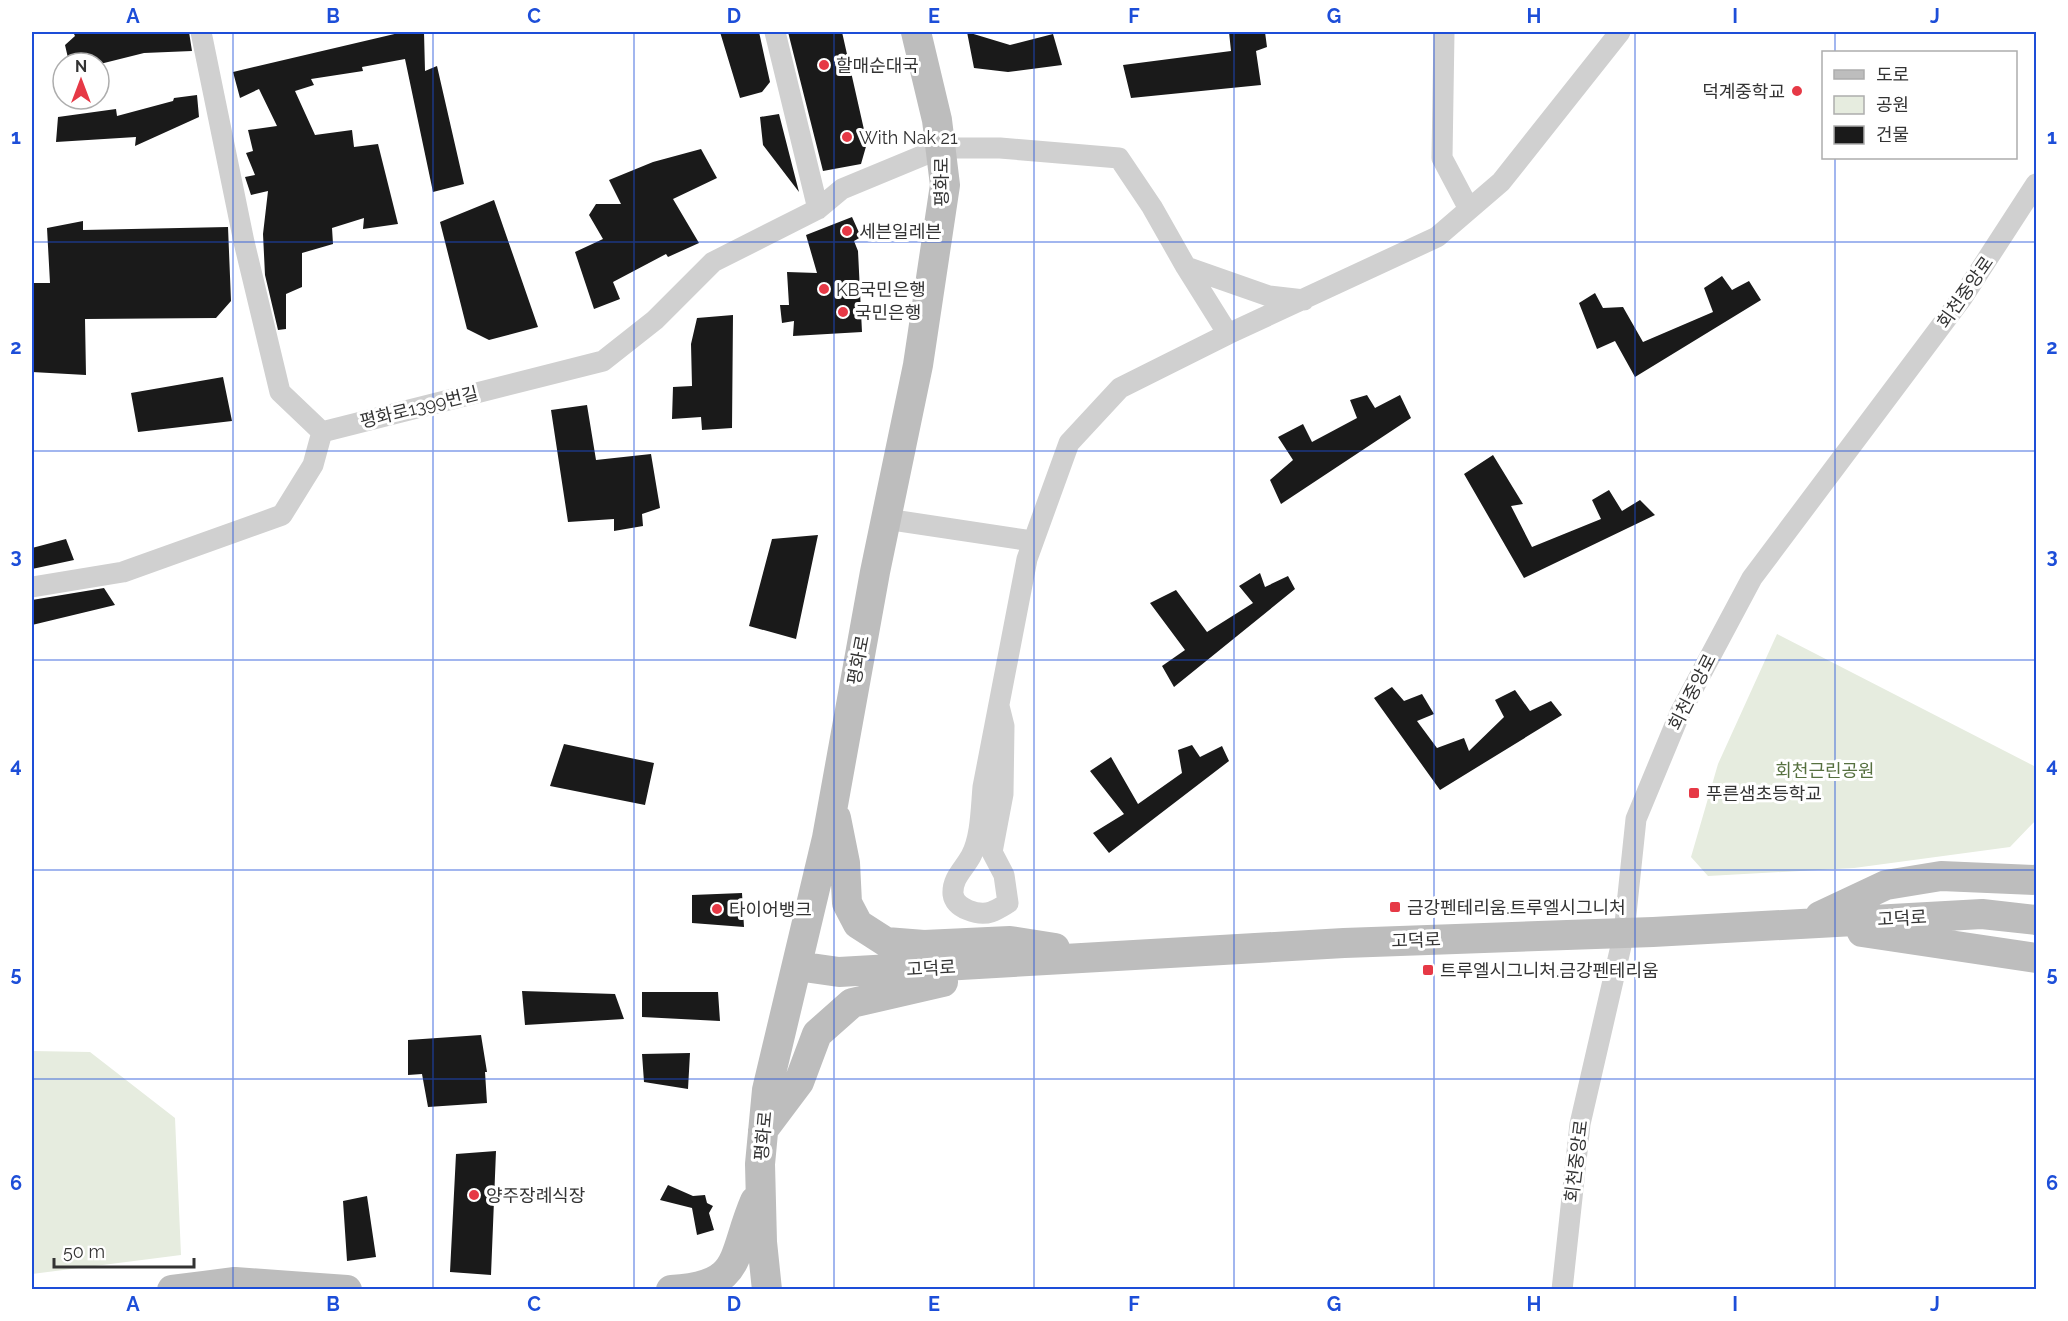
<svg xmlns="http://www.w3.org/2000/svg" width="2068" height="1321" viewBox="0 0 2068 1321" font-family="Raleway,'Noto Sans KR',sans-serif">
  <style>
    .green { fill: #e6ecdf }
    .building { fill: #1a1a1a }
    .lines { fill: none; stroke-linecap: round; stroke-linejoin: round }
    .street { stroke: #d0d0d0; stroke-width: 21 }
    .secondary { stroke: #bdbdbd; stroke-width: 30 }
    .grid { fill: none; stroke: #1d4ed8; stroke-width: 1.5; stroke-opacity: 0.55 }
    .poi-dot { fill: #e63946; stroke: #fff; stroke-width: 2 }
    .labels { text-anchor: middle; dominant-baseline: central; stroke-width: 6; stroke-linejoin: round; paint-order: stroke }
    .poi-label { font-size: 18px; fill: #333; stroke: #fff; text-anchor: start }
    .street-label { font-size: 18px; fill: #333; stroke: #fff }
    .park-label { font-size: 18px; fill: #56703f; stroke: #fff }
    .neatline { fill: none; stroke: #1d4ed8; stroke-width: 2 }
    .grid-label { font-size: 20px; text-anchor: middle; font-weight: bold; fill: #1d4ed8 }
  </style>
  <rect width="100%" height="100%" fill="#fff"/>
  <path class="green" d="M1777,634L2036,767V820L2010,847L1854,868L1708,876L1691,857L1718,764Z
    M32,1051L90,1052L175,1118L181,1255L32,1274Z"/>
  <path class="building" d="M73,32H189L192,51L144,53L104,63H79L78,57L68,58L65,45L75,36Z
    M403,32H424L425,71L437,66L464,184L433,192L405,59L362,67L363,71L311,79L314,85L295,91L315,135L352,130L354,147L378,144L398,224L363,229L364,218L332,228L333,244L302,253V287L286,294V329L278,330L265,275L263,234L268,191L251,195L245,177L255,175L246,153L253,151L248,130L277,126L259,89L240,98L233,72Z
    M720,32H759L770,82L762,92L740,98Z
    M788,32H842L867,143L861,164L823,171Z
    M967,32L1010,45L1053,34L1062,65L1008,72L974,68Z
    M1229,32H1265L1267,47L1256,51L1261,85L1131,98L1123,65L1231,51Z
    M197,95L199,117L135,146L136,137L56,142L58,117L116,109L117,116L173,101L174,98Z
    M779,114L799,192L763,145L760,117Z
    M701,149L717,178L673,199L699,243L668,257L666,254L613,282L620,299L594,309L575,252L603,239L589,215L596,204H621L609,180L653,162Z
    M494,200L538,327L489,340L467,329L440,222Z
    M852,217L861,237L854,241L858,251L862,332L793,336L794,321L782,323L780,305H789L787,272L817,273L806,235Z
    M83,221V230L228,227L231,301L216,318L85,319L86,375L32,372V283H50L47,228Z
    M1722,276L1732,290L1749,281L1761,300L1635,377L1615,341L1597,349L1579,303L1595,293L1603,308L1623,307L1643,342L1713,312L1704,288Z
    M733,315L732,428L702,430L701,417L672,419L673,387L692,386L691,344L697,318Z
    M223,377L232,421L138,432L131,393Z
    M1367,395L1375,408L1400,395L1411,418L1281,504L1270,480L1293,460L1278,437L1303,424L1312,442L1357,418L1350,400Z
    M587,405L596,460L651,454L660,508L642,514L643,526L614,531V519L568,522L551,410Z
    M1493,455L1523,504L1511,506L1532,547L1601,519L1592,500L1609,490L1622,511L1640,500L1655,515L1524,578L1464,474Z
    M818,535L796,639L749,626L772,539Z
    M66,539L74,560L32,569V548Z
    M1260,573L1265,587L1288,576L1295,589L1174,687L1162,666L1185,650L1150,603L1176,590L1207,632L1253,603L1239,586Z
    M104,588L115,605L32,625V600Z
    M1392,687L1404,701L1422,694L1434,714L1417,721L1437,748L1464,738L1469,751L1504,717L1495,700L1515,690L1530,711L1551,701L1562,715L1440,790L1374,698Z
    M564,744L654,763L645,805L550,786Z
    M1192,745L1200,757L1222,746L1229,761L1109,853L1093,833L1124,814L1090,771L1111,757L1138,804L1182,773L1178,750Z
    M742,893L744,927L692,923V895Z
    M522,991L615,994L624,1019L525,1025Z
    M642,992H718L720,1021L642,1017Z
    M481,1035L487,1072H485L487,1103L428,1107L422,1074L408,1075V1040Z
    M690,1053L688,1089L644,1082L642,1054Z
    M496,1151L491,1275L450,1272L456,1154Z
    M668,1185L693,1196L705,1195L707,1203L713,1206L709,1213L714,1230L697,1235L692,1208L660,1200Z
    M367,1196L376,1257L347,1261L343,1201Z"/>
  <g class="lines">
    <path class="street" d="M201,32L244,242L280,392L322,432
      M775,32L818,209
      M1444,32L1442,158L1469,209
      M1186,267L1228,334
      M886,519L1032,541
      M32,587L123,572L282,515L313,465L322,432L603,361L655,320L713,262L818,209L842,189L941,148H1000L1119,158L1152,207L1186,267L1269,296L1304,300
      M999,706L1004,726L1003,794L992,852L1004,875L1008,903C1003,906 997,910 991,912C979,916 955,909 953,894C952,878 964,869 971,856C981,837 981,809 983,787L1027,559L1069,443L1120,388L1228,334L1437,237L1501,182L1620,32
      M1562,1290L1580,1124L1624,933L1636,819L1680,713L1752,578L1962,298L2036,184"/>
    <path class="secondary" d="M836,818L845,863L847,903L858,924L886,942L924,945L1010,941L1055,948
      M1820,916L1886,885L1941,876L2036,880
      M1862,932L2036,958
      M797,966L839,972L1344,943L1653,932L1982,914L2036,920
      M763,1130L799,1082L817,1034L852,1003L943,982
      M172,1290L235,1282L347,1290
      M671,1290C744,1286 731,1257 755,1201
      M767,1290L762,1242L760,1164L767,1090L827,838L875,572L918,365L945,185L937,120L916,32"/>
  </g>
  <path class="grid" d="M233,32V1290M433,32V1290M634,32V1290M834,32V1290M1034,32V1290M1234,32V1290M1434,32V1290M1635,32V1290M1835,32V52M1835,158V1290M32,242H2036M32,451H2036M32,660H2036M32,870H2036M32,1079H2036"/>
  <g class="poi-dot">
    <circle cx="824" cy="65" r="6"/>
    <circle cx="1797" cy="91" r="6"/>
    <circle cx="847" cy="137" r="6"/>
    <circle cx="847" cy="231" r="6"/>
    <circle cx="824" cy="289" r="6"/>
    <circle cx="843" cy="312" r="6"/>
    <rect x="1688" y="787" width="12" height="12" rx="3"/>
    <rect x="1389" y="901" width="12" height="12" rx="3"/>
    <circle cx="717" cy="909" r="6"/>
    <rect x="1422" y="964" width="12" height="12" rx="3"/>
    <circle cx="474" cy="1195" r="6"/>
  </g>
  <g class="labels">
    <g class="poi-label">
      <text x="836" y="65">할매순대국</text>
      <text x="1785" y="91" text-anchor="end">덕계중학교</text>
      <text x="859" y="137">With Nak 21</text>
      <text x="859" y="231">세븐일레븐</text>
      <text x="836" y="289">KB국민은행</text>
      <text x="855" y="312">국민은행</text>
      <text x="1706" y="793">푸른샘초등학교</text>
      <text x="1407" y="907">금강펜테리움.트루엘시그니처</text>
      <text x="729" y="909">타이어뱅크</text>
      <text x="1440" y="970">트루엘시그니처.금강펜테리움</text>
      <text x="486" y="1195">양주장례식장</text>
    </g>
    <g class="street-label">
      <text transform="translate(941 182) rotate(-90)">평화로</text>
      <text transform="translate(1965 292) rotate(-55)">회천중앙로</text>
      <text transform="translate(419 407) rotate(-14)">평화로1399번길</text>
      <text transform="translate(858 660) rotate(-79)">평화로</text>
      <text transform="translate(1692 692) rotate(-63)">회천중앙로</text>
      <text transform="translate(1902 918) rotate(-3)">고덕로</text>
      <text transform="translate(1416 940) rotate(-2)">고덕로</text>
      <text transform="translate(931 968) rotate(-3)">고덕로</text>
      <text transform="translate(763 1136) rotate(-85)">평화로</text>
      <text transform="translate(1576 1161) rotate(-83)">회천중앙로</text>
    </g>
    <g class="park-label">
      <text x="1825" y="770">회천근린공원</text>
    </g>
  </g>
  <rect width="2068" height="1321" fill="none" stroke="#ffffff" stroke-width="66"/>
  <rect x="1822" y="51" width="195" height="108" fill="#ffffff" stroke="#adadad" stroke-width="1.5"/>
  <rect x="1834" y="70" width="30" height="9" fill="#bdbdbd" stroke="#adadad" stroke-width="1.5"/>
  <text x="1876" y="81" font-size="18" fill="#333333">도로</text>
  <rect x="1834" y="96" width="30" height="18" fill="#e6ecdf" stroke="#adadad" stroke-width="1.5"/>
  <text x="1876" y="111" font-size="18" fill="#333333">공원</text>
  <rect x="1834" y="126" width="30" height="18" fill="#1a1a1a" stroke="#adadad" stroke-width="1.5"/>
  <text x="1876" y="141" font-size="18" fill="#333333">건물</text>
  <g transform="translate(81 81)"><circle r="28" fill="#ffffff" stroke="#adadad" stroke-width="1.5"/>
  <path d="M0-4.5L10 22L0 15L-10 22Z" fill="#e63946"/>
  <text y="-9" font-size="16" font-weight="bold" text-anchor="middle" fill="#333333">N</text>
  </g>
  <path d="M54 1258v9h140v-9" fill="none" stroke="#333333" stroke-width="3"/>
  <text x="63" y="1258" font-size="18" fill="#333333" stroke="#ffffff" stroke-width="4.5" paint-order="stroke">50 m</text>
  <rect x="33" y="33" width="2002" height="1255" class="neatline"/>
  <g class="grid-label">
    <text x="133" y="23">A</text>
    <text x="333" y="23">B</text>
    <text x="534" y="23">C</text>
    <text x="734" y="23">D</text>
    <text x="934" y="23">E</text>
    <text x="1134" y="23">F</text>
    <text x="1334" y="23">G</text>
    <text x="1534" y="23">H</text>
    <text x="1735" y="23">I</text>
    <text x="1935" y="23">J</text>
    <text x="16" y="144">1</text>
    <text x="2052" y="144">1</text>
    <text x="16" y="354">2</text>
    <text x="2052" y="354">2</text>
    <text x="16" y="563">3</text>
    <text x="2052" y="563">3</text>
    <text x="16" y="772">4</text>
    <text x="2052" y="772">4</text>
    <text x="16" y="981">5</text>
    <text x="2052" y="981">5</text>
    <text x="16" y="1190">6</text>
    <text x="2052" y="1190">6</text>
    <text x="133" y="1311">A</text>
    <text x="333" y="1311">B</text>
    <text x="534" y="1311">C</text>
    <text x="734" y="1311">D</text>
    <text x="934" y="1311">E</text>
    <text x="1134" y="1311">F</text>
    <text x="1334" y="1311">G</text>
    <text x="1534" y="1311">H</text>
    <text x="1735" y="1311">I</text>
    <text x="1935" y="1311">J</text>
  </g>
</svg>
